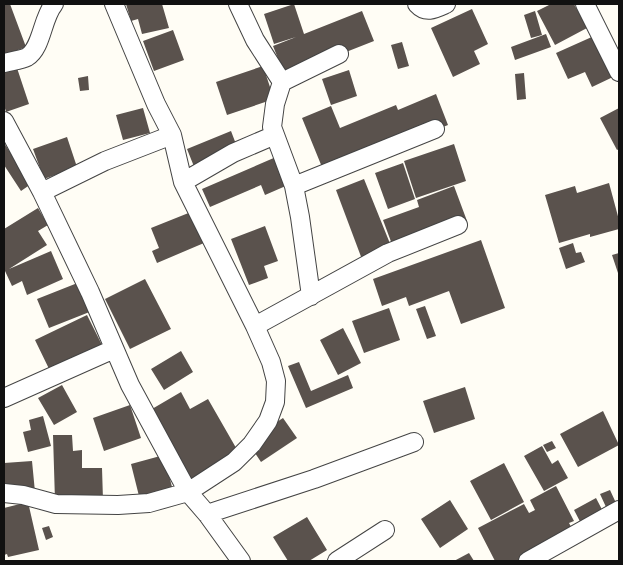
<svg xmlns="http://www.w3.org/2000/svg" width="623" height="565" viewBox="0 0 623 565" font-family="Spectral,serif">
  <style>
    .building { fill: #5a524d }
    .lines { fill: none; stroke-linecap: round; stroke-linejoin: round }
    .minor-casing { stroke: #444; stroke-width: 20 }
    .minor { stroke: #fff; stroke-width: 18 }
  </style>
  <rect width="100%" height="100%" fill="#fffdf5"/>
  <path class="building" d="M4,4H10L26,47L4,55Z
    M126,4H162L169,28L142,34L138,19L131,21Z
    M294,4L304,34L362,11L374,41L285,76L273,46L296,37L274,44L264,14Z
    M551,4H574L587,28L555,45L537,11Z
    M472,9L488,44L474,51L480,64L453,77L431,28Z
    M535,11L542,35L531,38L524,15Z
    M173,30L184,60L154,71L143,41Z
    M546,34L551,47L515,60L511,47Z
    M594,36L613,77L592,87L585,72L568,79L556,53Z
    M402,42L409,66L398,69L391,45Z
    M16,65L29,104L6,112L4,105V69Z
    M263,66L274,99L227,115L216,82Z
    M349,70L357,96L331,105L322,79Z
    M524,73L526,99L517,100L515,74Z
    M88,76L89,90L80,91L78,78Z
    M436,94L448,125L353,163L324,172L302,118L331,106L340,128L396,105L398,110Z
    M143,108L150,133L123,140L116,115Z
    M619,108V149L617,150L600,118Z
    M231,131L239,152L199,179L187,149Z
    M67,137L77,167L44,179L33,149Z
    M4,143L31,184L21,191L4,165Z
    M454,144L466,181L416,198L404,161Z
    M276,157L288,185L265,195L261,185L210,207L202,189Z
    M403,163L415,199L388,209L375,173Z
    M364,179L393,251L363,262L336,190Z
    M609,183L619,220V229L590,237V234L559,243L545,195L575,186L577,193Z
    M454,186L467,221L393,247L383,220L419,207L417,200Z
    M38,208L48,225L38,231L47,245L9,269L51,251L63,279L27,295L22,281L12,286L5,271L4,272V229Z
    M191,212L204,243L157,263L152,251L159,248L151,228Z
    M265,226L278,261L264,266L268,278L249,285L231,239Z
    M481,240L505,308L461,324L449,291L409,306L406,297L382,306L373,279Z
    M573,243L576,253L581,252L585,262L566,269L559,248Z
    M619,253V276L612,255Z
    M145,279L171,329L130,349L105,299Z
    M80,282L92,311L49,328L37,299Z
    M425,306L436,336L427,339L416,309Z
    M389,308L400,340L364,353L352,321Z
    M87,315L104,349L52,375L35,340Z
    M343,328L361,363L338,375L320,340Z
    M181,351L193,372L164,390L151,369Z
    M299,362L311,391L348,375L353,388L306,408L288,366Z
    M62,385L77,412L54,425L38,398Z
    M465,387L475,419L434,433L423,401Z
    M181,392L190,409L208,399L243,460L196,487L152,409Z
    M130,405L141,438L104,451L93,418Z
    M603,411L619,445L578,467L560,434Z
    M43,416L51,446L28,452L23,432L31,430L29,420Z
    M283,418L297,438L261,462L255,453L260,450L252,438Z
    M53,435H72L73,451L82,450V468H102L103,500L55,501Z
    M552,441L556,448L547,452L543,445Z
    M542,446L552,464L558,460L568,478L544,491L524,456Z
    M164,455L173,491L140,500L131,464Z
    M32,461L35,492L4,494V463Z
    M504,463L524,502L491,520L470,481Z
    M556,486L574,521L569,523L577,538L531,561H495L478,528L524,504L529,513L535,510L530,500Z
    M610,490L616,503L606,507L600,494Z
    M596,498L608,521L586,533L574,510Z
    M450,500L468,529L440,548L421,519Z
    M28,502L39,550L8,557L7,554L4,555V508Z
    M307,517L327,550L309,561H288L273,537Z
    M49,526L53,537L46,540L42,528Z
    M469,553L474,561H454Z"/>
  <g class="lines">
    <defs>
      <path id="minor" d="M114,4L156,104L172,135
        M238,4L255,40L282,82
        M417,4C426,14 435,9 446,4
        M585,4L619,72
        M4,63C11,61 21,60 27,57C42,48 42,18 54,4
        M4,121L42,192L90,292L130,385L188,492L207,514L241,561
        M183,182L233,153L275,135
        M294,186L435,129
        M311,296L300,217L294,186L272,127L275,104L282,82L339,54
        M255,326L388,253L458,225
        M4,398L114,349
        M4,493L23,495L56,504L118,505L149,503L188,492L234,462L252,444L268,421L275,402L276,381L271,362L255,326L183,182L172,135L105,161L42,192
        M207,514L314,479L414,442
        M337,561L385,530
        M528,561L619,510"/>
    </defs>
    <use href="#minor" class="minor-casing"/>
    <use href="#minor" class="minor"/>
  </g>
  <rect width="623" height="565" fill="none" stroke="#111111" stroke-width="10"/>
</svg>
